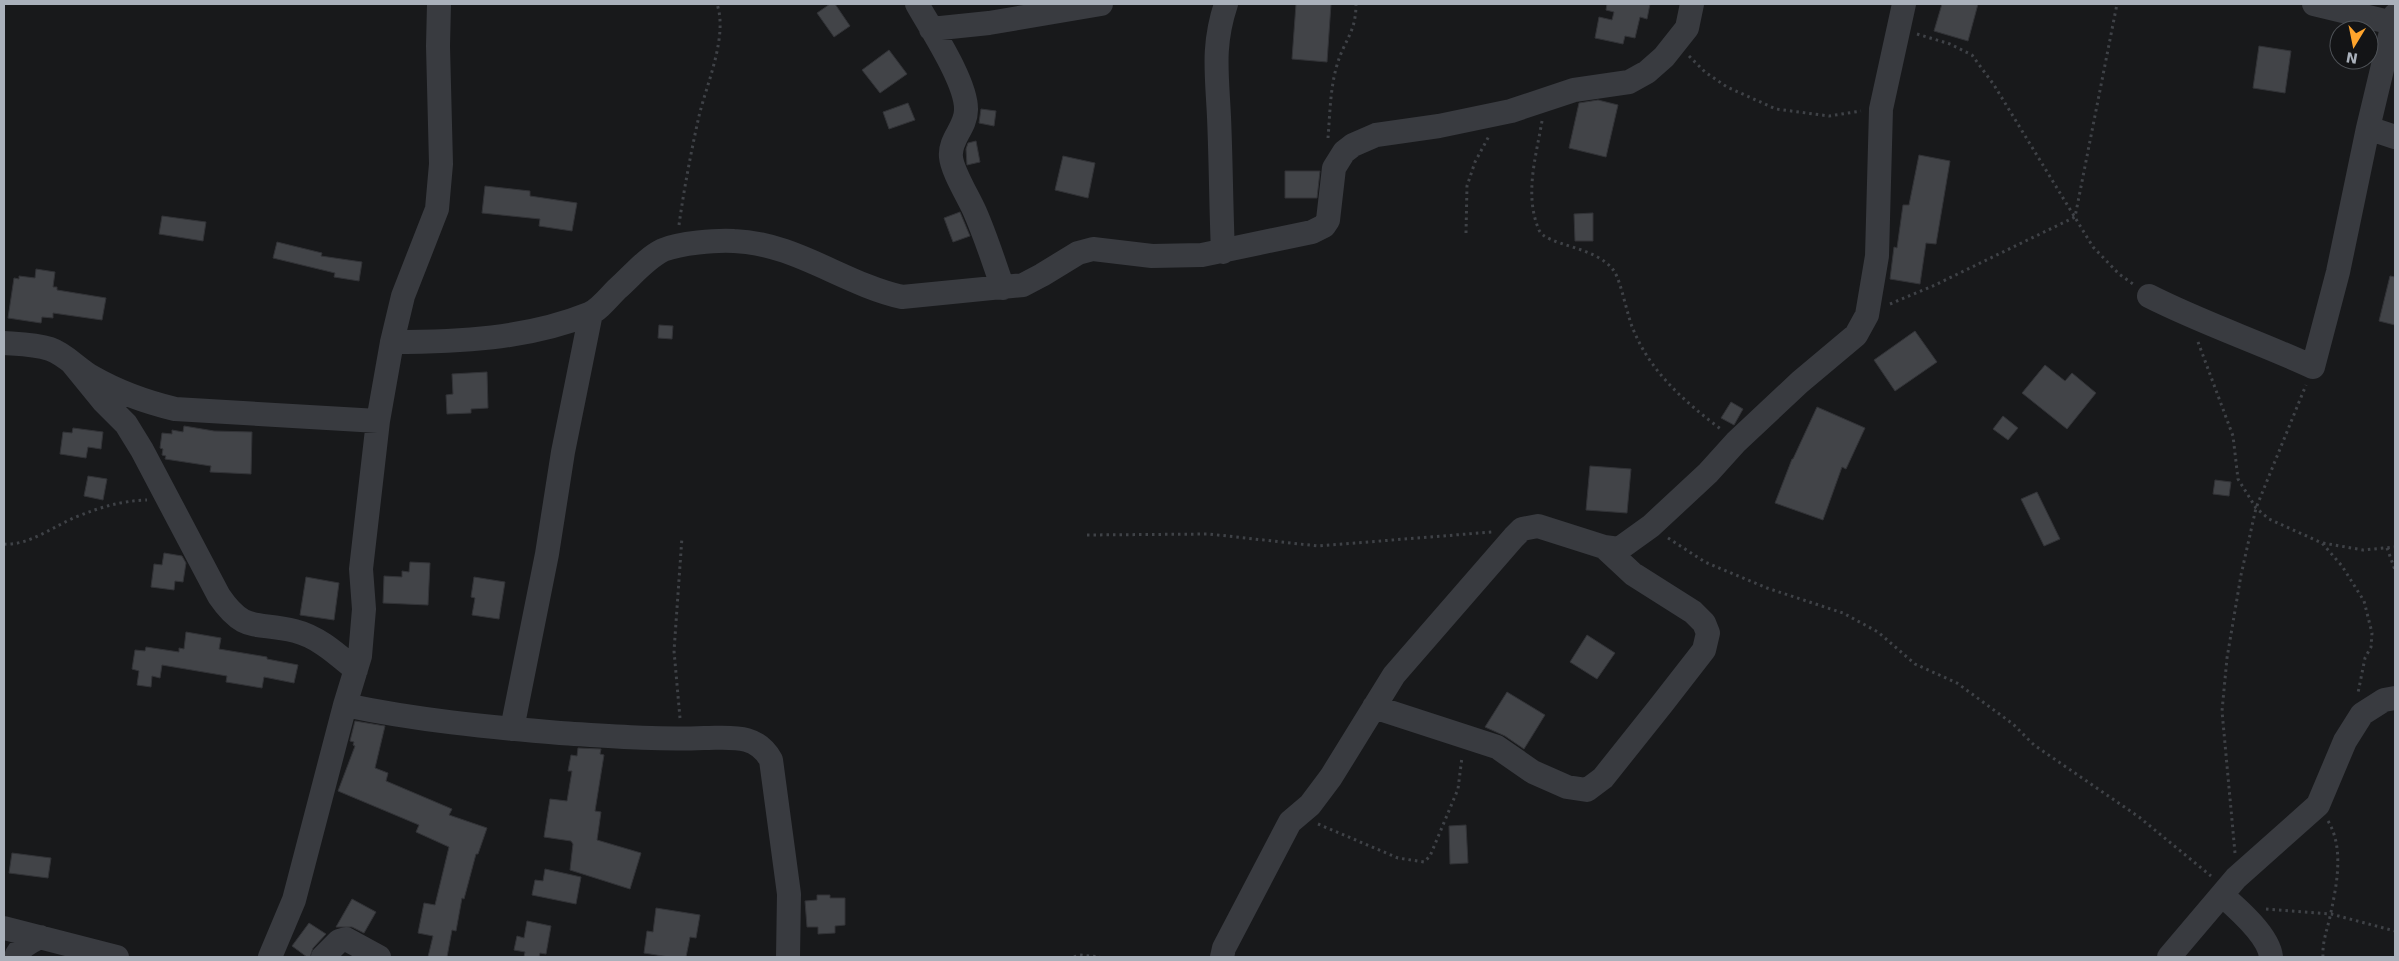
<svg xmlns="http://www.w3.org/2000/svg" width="2399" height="961" viewBox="0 0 2399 961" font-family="'DejaVu Sans',sans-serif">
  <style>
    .building { fill: #424448; stroke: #323337 }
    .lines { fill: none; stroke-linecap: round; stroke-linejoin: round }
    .path { stroke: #3f4247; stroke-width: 3; stroke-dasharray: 2.5 4; stroke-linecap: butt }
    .minor { stroke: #393b40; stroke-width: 24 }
  </style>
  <rect width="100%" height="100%" fill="#18191b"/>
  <path class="building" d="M830,4H835L850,26L834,37L817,13Z
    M1296,4H1331L1327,62L1292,59Z
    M1607,4H1650L1647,19L1640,17L1635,38L1625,36L1623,44L1595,38L1599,17L1612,20L1614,12L1606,10Z
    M1942,4H1978L1968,41L1934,31Z
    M2259,46L2291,51L2285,93L2253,88Z
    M889,50L907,74L880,93L862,70Z
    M1598,100L1618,105L1606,157L1569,148L1579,103Z
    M908,103L915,120L889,129L883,112Z
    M981,109L996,111L994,126L979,123Z
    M976,141L980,162L967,165L966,149L968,143Z
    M1919,155L1950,161L1936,244L1926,243L1920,284L1890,279L1894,247L1897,248L1903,205H1909Z
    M1063,156L1095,163L1088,198L1055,190Z
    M1285,171H1320L1317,198H1285Z
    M485,186L530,191V196L577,203L572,231L539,226L540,219L482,213Z
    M960,212L970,236L953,242L944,218Z
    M1593,213V241H1575L1574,214Z
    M162,216L206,222L203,241L159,234Z
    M277,242L322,253L321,256L362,262L359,281L334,277L335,273L273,258Z
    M36,269L55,272L53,287H57V290L106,298L102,320L53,313V318L42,317L41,323L8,318L14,278L19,279V276L35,278Z
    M2390,276L2395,277V325L2379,321Z
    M659,325L673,326L672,339L658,338Z
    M1915,331L1937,362L1895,391L1874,360Z
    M2045,365L2065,381L2072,373L2096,393L2067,429L2022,393Z
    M487,372L488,408L471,409V413L447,414L446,395L453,394L452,374Z
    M1731,402L1743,409L1734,425L1721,418Z
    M1817,407L1865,428L1846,469L1842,467L1823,520L1775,503L1792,459H1793Z
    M2003,416L2018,428L2008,440L1993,429Z
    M184,426L214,431L252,432L251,474L210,472L211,466L165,459L166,456L162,455L163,449L160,448L162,433L172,434V430L183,432Z
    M73,428L103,432L101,449L88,447L86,458L60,454L63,432L72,433Z
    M1590,466L1631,469L1627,513L1586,510Z
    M88,476L107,479L103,500L84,496Z
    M2215,480L2231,482L2229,496L2213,494Z
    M2037,492L2060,539L2044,546L2021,499Z
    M164,553L182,556L186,563L183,582L175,581L174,590L151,587L154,564L162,565Z
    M410,562L430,563L428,605L383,603L384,576L402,577V571L409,572Z
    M306,577L339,583L334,620L300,615Z
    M474,577L505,582L499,619L472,615L475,598L471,597Z
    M186,632L221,638L219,649L267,657V659L298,665L294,683L264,677L262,688L226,682L227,676L162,665L160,678L152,676L151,687L137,685L139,671L132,669L135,650L145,651L146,647L179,652V648L184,649Z
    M1587,635L1615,653L1597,679L1570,662Z
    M1507,692L1545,715L1524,749L1505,736L1485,727Z
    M355,721L385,726L375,768L388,773L386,781L452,809L449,815L487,828L478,854H476L464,899L462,898L456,931L452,930L447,957H428L433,936L418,933L424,903L435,905L449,847L416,832L419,825L338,791L355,746L353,745L354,742L350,741Z
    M578,748L601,749L600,754L604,755L595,811L601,812L597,840L641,853L630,889L570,870L573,844L571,841L544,837L550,799L567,801L572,771H568L571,755L577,756Z
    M1466,825L1468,863L1450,864L1449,826Z
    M12,853L51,858L48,878L9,873Z
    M545,869L581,877L576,904L532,895L535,880L543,881Z
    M817,895H830V898H845V925L835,926V933L818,934V927H807L805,901L817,900Z
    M352,899L376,912L364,933L352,927H336Z
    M656,908L700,915L696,938L690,937L686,957H669L644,953L647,931L653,932Z
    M527,921L551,926L546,954L540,953L539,957H524L525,952L514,950L517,936L524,938Z
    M309,923L326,934L313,948L310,957H307L292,946Z"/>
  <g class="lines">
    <path class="path" d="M1917,34L1950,44L1972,55L1994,85L2093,247L2119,274L2133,284
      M1689,56L1705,72L1727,87L1776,109L1829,116L1861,111
      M1542,121C1536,157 1524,195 1539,230C1546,246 1597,246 1614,271C1621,281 1627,315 1633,329C1651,373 1685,402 1722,430
      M1328,138C1330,114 1330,89 1337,65C1344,40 1356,33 1356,4
      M679,225C684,189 691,152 699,116C707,83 728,36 717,4
      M1466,233L1467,186L1475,162L1489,136
      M1890,304L1935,285L2075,217L2117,4
      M2198,342L2233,436L2238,479L2256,508L2269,519L2322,543L2342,566L2364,601L2372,633L2371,647L2365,658L2358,693
      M1087,535L1209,534L1318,546L1492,532
      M1668,538L1705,562L1767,588L1843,613L1878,632L1915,664L1957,683L2013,724L2034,745L2139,817L2211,876
      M2323,543L2363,550L2395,547
      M4,544C28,546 54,526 76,517C101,507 120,501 147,500
      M2387,548L2395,570
      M680,718L674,651L682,537
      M1318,824L1398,858L1424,862L1430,856L1458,789L1462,757
      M2235,853L2222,711L2227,658L2241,575L2256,508L2306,385
      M2266,909L2331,914L2395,931
      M1074,957L1079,955L1100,957
      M2323,957C2322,941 2328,928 2331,912C2337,884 2344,847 2328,821"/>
    <path class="minor" d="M917,4C931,29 967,83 966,110C966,128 949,139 951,157C952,171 969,198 975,212C986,237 994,263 1003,288
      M2314,4L2393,23
      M931,29L989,23L1101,4
      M2368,128L2395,137
      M1223,252C1221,207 1221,162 1219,117C1217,74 1212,46 1226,4
      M2149,296C2202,323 2259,342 2313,367L2338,272L2368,128L2395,15
      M392,342C458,342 527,339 589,314C599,310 609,297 617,289C632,276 645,259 663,250C680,243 716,240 734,241C795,243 844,284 902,297L1023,285L1042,275L1078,253L1093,249L1152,256L1202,255L1312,232L1324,226L1328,220L1334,168L1344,152L1353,145L1376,135L1439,126L1511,111L1574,90L1629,82L1647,72L1664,57L1687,28L1692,4
      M4,343C19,344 35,344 50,349C65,354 78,369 92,377C118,392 146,402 175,409L378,421
      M72,363L103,401L126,424L142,450L219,596C245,634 256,621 295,631C319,637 338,655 356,670
      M345,705C416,720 487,727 560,733C608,736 656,740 704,738C731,738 756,733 771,760L789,894L788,957
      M1374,707L1497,747L1533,772L1567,787L1587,790L1603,778L1662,704L1704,650L1708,633L1704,623L1693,612L1633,574L1604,547
      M512,729L547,554L563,452L591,313
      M2223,896C2238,909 2269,936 2271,957
      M4,928L117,957
      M16,957C19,947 30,942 40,937
      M270,957L294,900L345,705L360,656L364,609L361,569L378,421L392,342L403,296L437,209L441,164L438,46L439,4
      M323,957L339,941L346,939L379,957
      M1222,957L1224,948L1290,822L1310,805L1331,777L1394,675L1514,537L1522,529L1538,526L1604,547L1619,549L1651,526L1708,473L1736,442L1800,382L1856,335L1867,315L1877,256L1881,109L1904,4
      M2169,957L2236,878L2318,805L2345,741L2362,714L2384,700L2395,698"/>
  </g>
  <rect width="2399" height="961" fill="none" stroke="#aab1bb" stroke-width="10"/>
  <g transform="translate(2354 45) rotate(190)"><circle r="24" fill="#131416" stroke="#4f5358"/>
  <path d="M0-4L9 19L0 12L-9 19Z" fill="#ffa42c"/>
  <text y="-8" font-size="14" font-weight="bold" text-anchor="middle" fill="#aab1bb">N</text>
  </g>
</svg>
